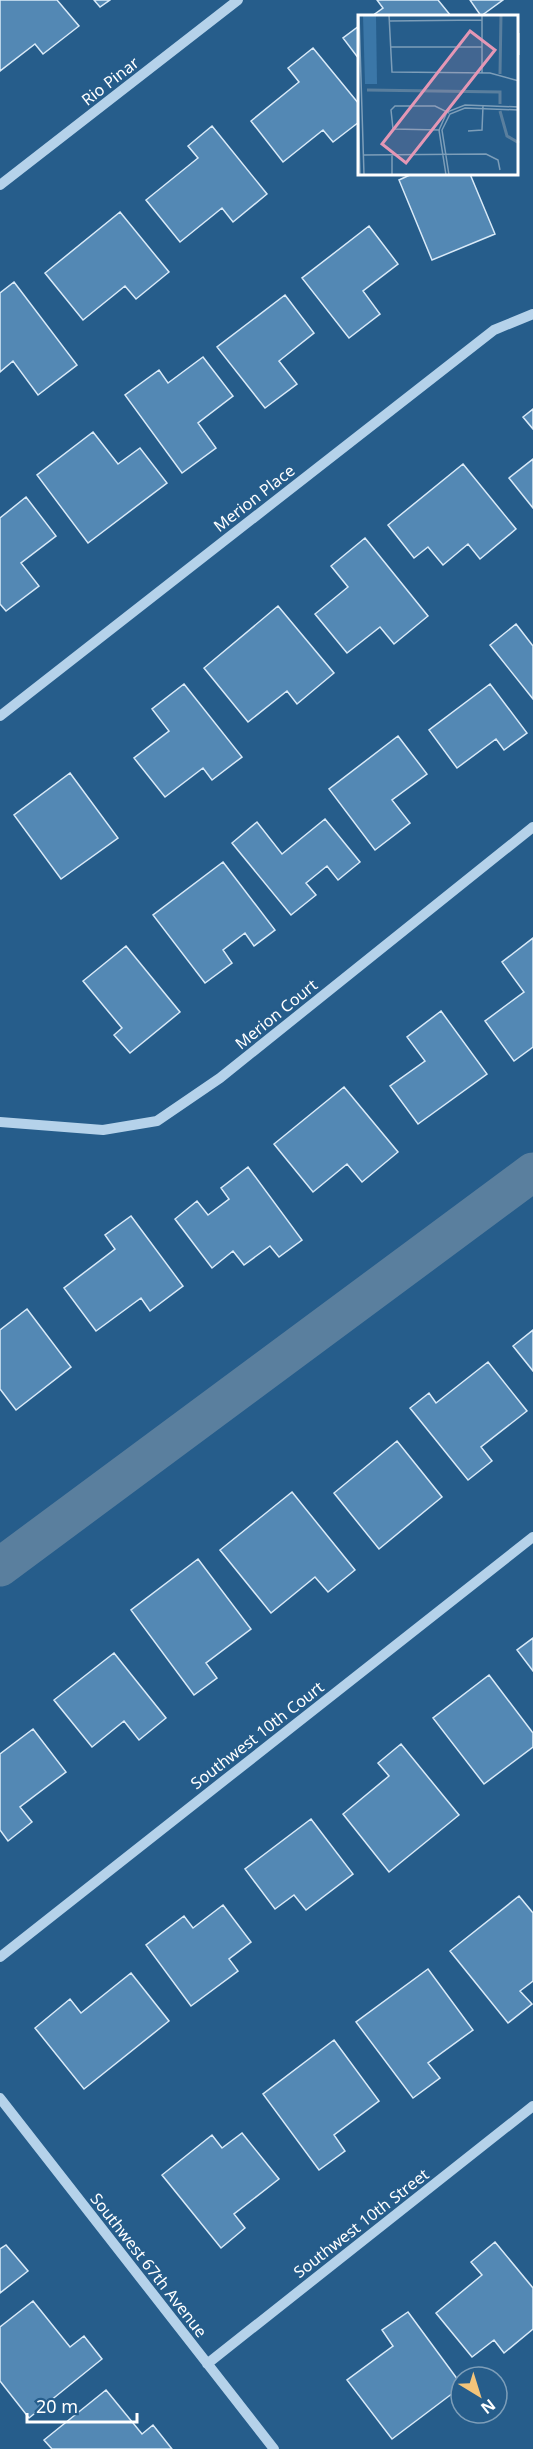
<svg xmlns="http://www.w3.org/2000/svg" width="533" height="2449" viewBox="0 0 533 2449" font-family="'Noto Sans',sans-serif">
  <style>
    .lines { fill: none; stroke-linecap: round; stroke-linejoin: round }
    .canal { stroke: #5a7f9e; stroke-width: 39 }
    .building { fill: #5388b4; stroke: #d9eaf8; stroke-width: 1.5 }
    .minor { stroke: #b5d2ea; stroke-width: 10 }
    .labels { text-anchor: middle; dominant-baseline: central; stroke-width: 4.5; stroke-linejoin: round; paint-order: stroke }
    .street-label { font-size: 16px; fill: #fff; stroke: #265d8b }
    .inset-river { fill: none; stroke: #5a7f9e; stroke-width: 3 }
    .inset-road { fill: none; stroke: #7d9eb9; stroke-width: 1.5 }
    .view { fill: #e497b5; fill-opacity: 0.15; stroke: #e497b5; stroke-width: 3 }
    .inset-edge { fill: none; stroke: #fff; stroke-width: 3 }
  </style>
  <rect width="100%" height="100%" fill="#265d8b"/>
  <g class="lines">
    <path class="canal" d="M0,1567L533,1172"/>
  </g>
  <path class="building" d="M0,0H57L79,26L43,54L35,44L0,71Z
    M94,0H110L100,7Z
    M377,0H438L451,16H372L383,8Z
    M470,0H503L481,16Z
    M359,26V59L343,38Z
    M313,48L359,104V122L333,142L323,130L283,162L251,121L299,82L288,68Z
    M212,126L267,194L233,222L222,208L180,242L146,200L198,158L188,146Z
    M412,174H470L495,234L432,260L399,180Z
    M120,212L169,272L136,299L125,286L83,320L45,273Z
    M369,226L398,264L363,291L380,314L349,338L302,278Z
    M14,282L77,365L38,395L13,361L0,372V293Z
    M285,295L314,333L279,361L297,384L265,408L217,347Z
    M203,357L233,396L198,423L216,448L182,473L125,395L159,370L168,383Z
    M533,409V429L523,417Z
    M93,432L118,464L140,448L167,483L88,543L37,475Z
    M533,459V508L509,478Z
    M463,464L516,529L480,559L468,544L443,565L428,547L414,558L388,525Z
    M26,497L56,536L21,563L39,586L6,611L0,604V518Z
    M365,538L428,616L394,644L380,627L347,653L315,614L348,587L331,566Z
    M278,606L334,673L297,704L287,691L248,722L204,668Z
    M516,624L533,646V699L490,645Z
    M184,684L242,757L212,780L203,768L165,797L134,758L169,731L152,709Z
    M490,684L527,733L504,750L496,739L457,768L429,730Z
    M398,736L427,774L392,800L410,823L375,850L329,789Z
    M70,773L118,838L61,879L14,815Z
    M325,819L360,862L338,880L327,866L306,883L316,895L291,915L232,843L257,822L282,854Z
    M223,862L275,930L254,946L245,933L223,950L232,963L205,983L153,915Z
    M533,938V1047L514,1061L485,1021L524,992L502,962Z
    M126,946L180,1012L130,1053L114,1035L122,1028L83,981Z
    M441,1011L487,1074L418,1124L390,1086L425,1061L407,1037Z
    M344,1087L398,1152L362,1182L347,1164L313,1192L274,1144Z
    M248,1167L302,1240L279,1257L270,1246L244,1265L233,1251L212,1268L175,1219L197,1201L208,1215L229,1199L221,1188Z
    M131,1216L183,1286L150,1311L141,1298L96,1331L64,1288L115,1249L105,1235Z
    M27,1309L71,1367L16,1410L0,1389V1330Z
    M533,1330V1371L513,1346Z
    M488,1362L527,1411L481,1447L492,1461L468,1480L410,1408L429,1393L436,1403Z
    M397,1441L442,1497L379,1549L334,1493Z
    M292,1492L355,1570L328,1592L315,1577L271,1613L220,1550Z
    M198,1559L251,1629L206,1663L217,1678L194,1695L131,1610Z
    M533,1638V1671L517,1650Z
    M114,1653L166,1718L139,1740L124,1721L92,1747L54,1700Z
    M489,1675L533,1733V1747L484,1784L433,1718Z
    M33,1729L66,1772L20,1807L32,1822L8,1841L0,1830V1754Z
    M401,1744L459,1815L389,1872L343,1814L389,1776L378,1763Z
    M311,1819L353,1874L306,1910L294,1895L275,1909L245,1869Z
    M519,1896L533,1913V1981L520,1991L532,2004L508,2023L450,1951Z
    M223,1905L251,1942L229,1959L238,1971L191,2006L146,1945L184,1916L193,1928Z
    M428,1969L473,2030L428,2063L440,2078L413,2098L356,2022Z
    M131,1973L169,2021L84,2089L35,2028L70,1999L81,2013Z
    M334,2040L379,2101L334,2135L345,2151L319,2170L263,2094Z
    M242,2133L279,2179L234,2214L245,2228L221,2248L162,2175L212,2135L222,2148Z
    M495,2242L533,2288V2329L504,2353L494,2340L472,2357L436,2313L482,2275L471,2262Z
    M6,2245L28,2271L0,2293V2249Z
    M33,2301L70,2347L84,2336L102,2359L29,2418L0,2381V2327Z
    M408,2312L461,2384V2387L392,2439L347,2380L393,2346L382,2330Z
    M106,2390L142,2434L153,2425L172,2449H52L44,2440Z"/>
  <g class="lines">
    <path class="minor" d="M0,185L238,0
      M0,716L494,330L533,314
      M0,1122L103,1130L157,1121L220,1078L533,827
      M0,1957L533,1537
      M0,2098L274,2449
      M207,2364L533,2106"/>
  </g>
  <g class="labels">
    <g class="street-label">
      <text transform="translate(110 81) rotate(-38)">Rio Pinar</text>
      <text transform="translate(254 498) rotate(-38)">Merion Place</text>
      <text transform="translate(276 1014) rotate(-39)">Merion Court</text>
      <text transform="translate(257 1735) rotate(-38)">Southwest 10th Court</text>
      <text transform="translate(361 2223) rotate(-38)">Southwest 10th Street</text>
      <text transform="translate(149 2265) rotate(52)">Southwest 67th Avenue</text>
    </g>
  </g>
  <g transform="translate(358 15)">
    <rect width="160" height="160" fill="#265d8b"/>
    <path d="M5,0H18L19,69H7Z" fill="#3b77a8"/>
    <path class="inset-river" d="M142,59L143,0M9,75L142,77V89M142,96L149,121L161,128"/>
    <path class="inset-road" d="M1,0L6,160M31,0L34,57L132,58L161,66M124,0V58M31,6L124,5M161,18V40M32,32H124M0,87L2,160M82,115L35,114L33,95L37,91H77L91,98M110,116L124,115L125,91M6,140L128,139L140,145L142,155M34,140V160M88,160L81,115L89,97L107,90L161,92M91,160L84,115L92,99L107,93L161,95"/>
    <path class="view" d="M112,16L137,35L48,148L24,129Z"/>
    <rect width="160" height="160" class="inset-edge"/>
  </g>
  <g transform="translate(479 2395) rotate(142)"><circle r="28" fill="#265d8b" stroke="#7d9eb9" stroke-width="1.5"/>
  <path d="M0-4.5L10 22L0 15L-10 22Z" fill="#f3c47a"/>
  <text y="-9" font-size="16" font-weight="bold" text-anchor="middle" fill="#ffffff">N</text>
  </g>
  <path d="M27 2413v9h110v-9" fill="none" stroke="#ffffff" stroke-width="3"/>
  <text x="36" y="2413" font-size="18" fill="#ffffff" stroke="#265d8b" stroke-width="4.5" paint-order="stroke">20 m</text>
</svg>
